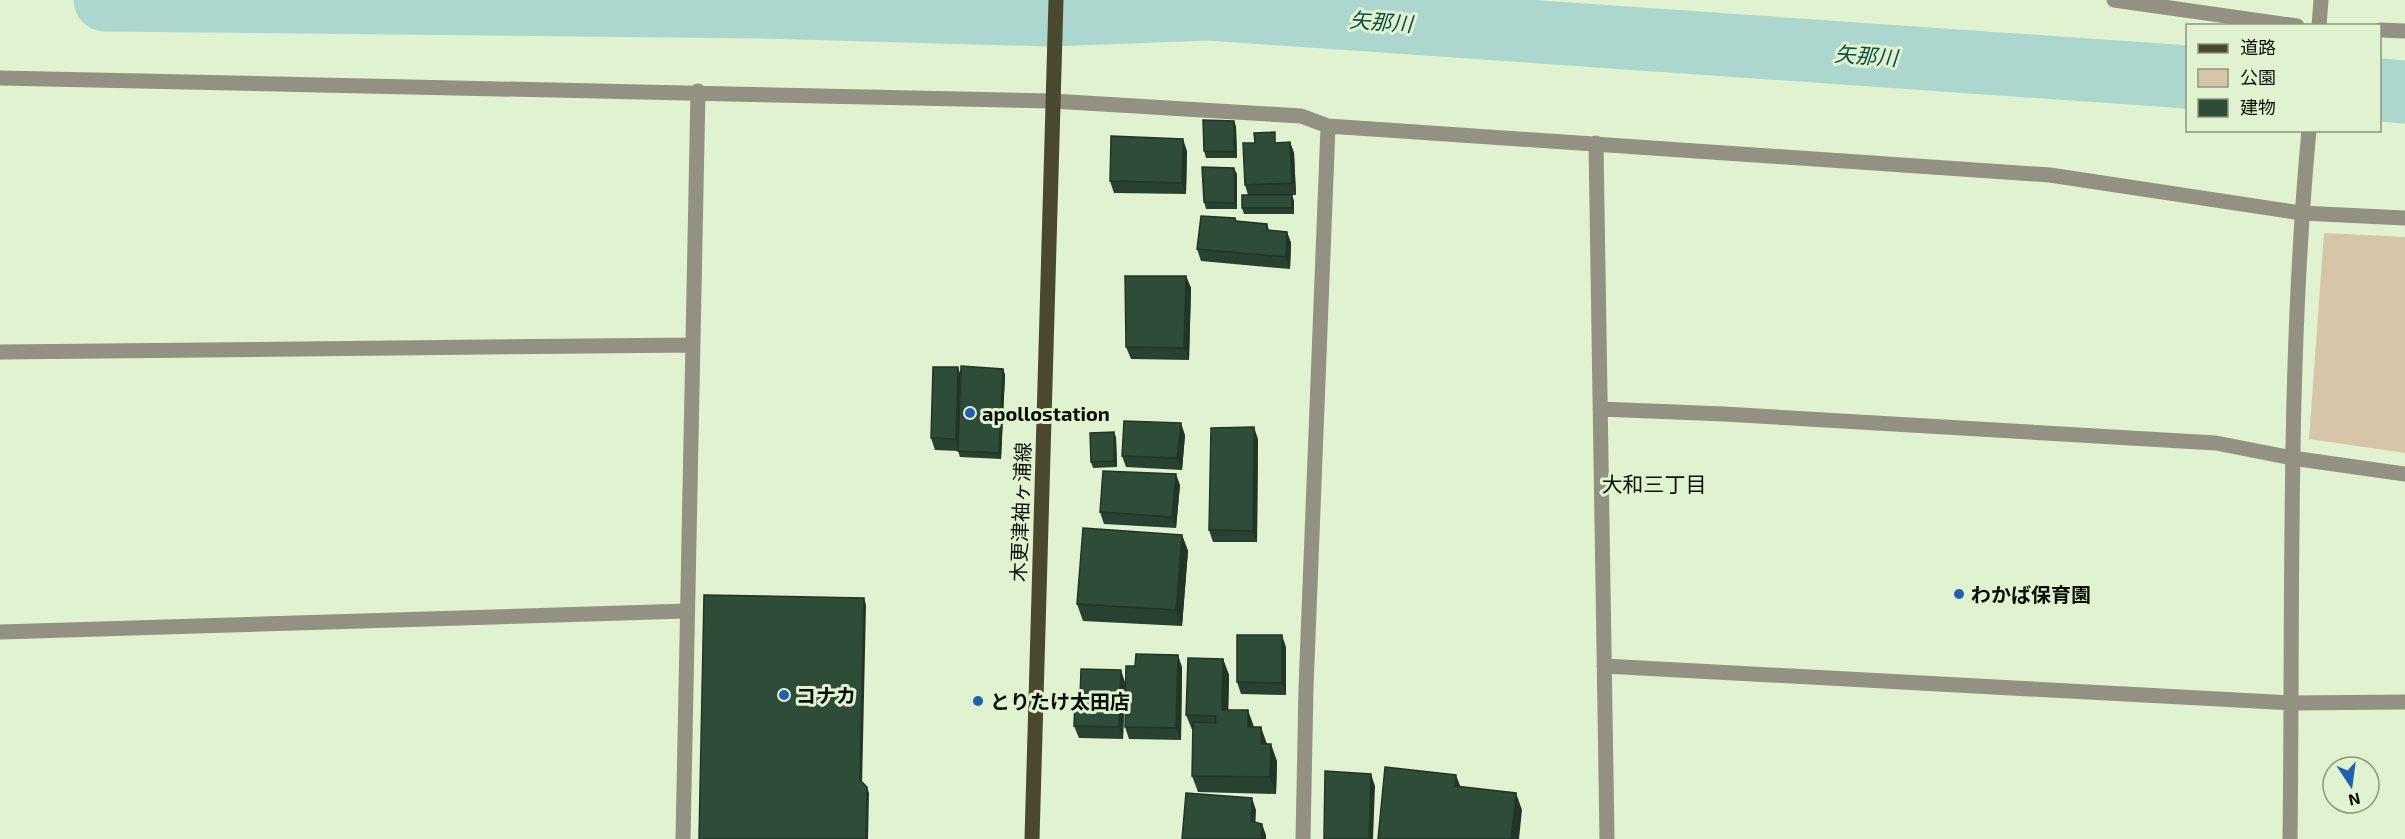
<svg xmlns="http://www.w3.org/2000/svg" width="2405" height="839" viewBox="0 0 2405 839" font-family="'Exo 2','Noto Sans JP',sans-serif">
  <style>
    .green { fill: #d7c5a7 }
    .lines { fill: none; stroke-linecap: round; stroke-linejoin: round }
    .river { stroke: #abd7ce; stroke-width: 63 }
    .minor { stroke: #929182; stroke-width: 15 }
    .major { stroke: #4a482f; stroke-width: 15 }
    .wall { fill: #284131 }
    .shaded-wall { fill: #213528 }
    .building { fill: #2f4c39; stroke: #213528; stroke-width: 1.5 }
    .poi-dot { fill: #215fb0; stroke: #e1f2d1; stroke-width: 2 }
    .labels { text-anchor: middle; dominant-baseline: central; stroke-width: 6; stroke-linejoin: round; paint-order: stroke }
    .poi-label { font-size: 20px; font-weight: bold; fill: #0a0f05; stroke: #e1f2d1; text-anchor: start }
    .street-label { font-size: 20px; fill: #0a0f05; stroke: #e1f2d1 }
    .water-label { font-size: 21px; font-style: italic; fill: #0e4c43; stroke: #e1f2d1 }
    .neighbourhood-label { font-size: 21px; fill: #0a0f05; stroke: #e1f2d1 }
  </style>
  <rect width="100%" height="100%" fill="#e1f2d1"/>
  <path class="green" d="M2324,233L2405,237V453L2309,439Z"/>
  <g class="lines">
    <path class="river" d="M105,0L763,7L1048,15L1209,9L2188,77
      M2380,90L2405,92"/>
    <path class="minor" d="M2114,0L2297,26
      M2319,26L2321,0
      M2380,30L2405,31
      M0,78L1052,101L1301,116L1328,126L2050,175L2301,213L2405,218
      M1596,143L1607,839
      M0,352L693,345
      M1600,409L1724,414L2216,443L2292,458L2405,474
      M0,632L687,611
      M1604,666L2292,703L2405,702
      M683,839L698,91
      M1303,839L1306,688L1328,126
      M2290,839C2293,603 2287,366 2309,130"/>
    <path class="major" d="M1032,839L1056,0"/>
  </g>
  <path class="wall" d="M1234,121L1236,127L1237,158H1206L1204,151Z
    M1279,142H1290L1294,153L1296,195H1290L1294,201V214H1244L1242,208L1248,195L1245,185Z
    M1187,151L1186,194L1114,193L1110,181Z
    M1237,174V209H1206L1204,202Z
    M1236,221L1267,224L1269,230L1287,232L1291,243L1290,269L1201,261L1197,249Z
    M1186,276L1191,288L1189,360L1131,359L1126,347Z
    M1003,369L1005,375L1001,459L960,457L958,451L935,450L931,438L960,374Z
    M1114,432L1116,438L1117,467L1093,468L1091,462Z
    M1185,435L1182,470L1126,467L1122,456Z
    M1258,439L1257,542H1213L1209,530Z
    M1180,485L1176,528L1104,524L1100,512Z
    M1182,535L1188,551L1182,626L1083,621L1077,604Z
    M1286,647V695L1241,694L1237,682Z
    M1223,659L1229,675L1228,710L1254,727L1267,744L1277,761L1276,794L1198,792L1192,776L1193,732L1186,715Z
    M1182,667L1181,740L1129,739L1125,727Z
    M1125,682L1123,739L1079,738L1074,726L1080,698Z"/>
  <path class="shaded-wall" d="M1234,121L1236,127L1237,158L1234,152Z
    M1183,139L1187,151L1186,194L1182,183Z
    M1290,142L1294,153L1296,195L1292,183Z
    M1234,168L1237,174V209L1235,203Z
    M1292,195L1294,201V214L1292,208Z
    M1287,232L1291,243L1290,269L1286,257Z
    M1186,276L1191,288L1189,360L1184,348Z
    M958,367L962,379L960,451L956,439Z
    M1003,369L1005,375L1001,459L999,453Z
    M1181,423L1185,435L1182,470L1177,458Z
    M1254,427L1258,439L1257,542L1253,531Z
    M1114,432L1116,438L1117,467L1114,461Z
    M1176,474L1180,485L1176,528L1172,517Z
    M1182,535L1188,551L1182,626L1176,610Z
    M864,598L866,605L862,786L860,780Z
    M1282,635L1286,647V695L1282,683Z
    M1178,655L1182,667L1181,740L1176,728Z
    M1223,659L1229,675L1228,727L1222,710Z
    M1121,670L1125,682L1123,739L1119,727Z
    M1248,710L1254,727V744L1248,727Z
    M1261,727L1267,744H1261Z
    M1271,744L1277,761L1276,794L1270,777Z
    M1371,774L1375,786L1373,839H1369Z
    M1456,775L1462,791L1455,786Z
    M867,787L869,793L868,839H866Z
    M1516,793L1522,810L1519,839H1511Z
    M1252,798L1256,810L1255,833L1251,821Z
    M1262,824L1266,835V839H1261Z"/>
  <path class="building" d="M1203,120L1234,121V152L1204,151Z
    M1275,132V143L1290,142L1292,183L1245,185L1243,143H1255L1254,133Z
    M1111,136L1183,139L1182,183L1110,181Z
    M1202,167L1234,168L1235,203L1204,202Z
    M1242,195H1292V208H1242Z
    M1201,216L1235,218L1236,221L1267,224V230L1287,232L1286,257L1197,249Z
    M1125,276H1186L1184,348L1126,347Z
    M961,366L1003,369L999,453L958,451Z
    M933,367H958L956,439L931,438Z
    M1124,421L1181,423L1177,458L1122,456Z
    M1254,427L1253,531L1209,530L1211,428Z
    M1114,432V461L1091,462L1090,433Z
    M1103,471L1176,474L1172,517L1100,512Z
    M1083,528L1182,535L1176,610L1077,604Z
    M704,595L864,598L860,780L867,787L866,839H699Z
    M1237,635H1282V683L1237,682Z
    M1136,654L1178,655L1176,728L1125,727L1126,666H1135Z
    M1188,658L1223,659L1222,710H1248V727H1261V744H1271L1270,777L1192,776L1193,722L1216,723V716L1186,715Z
    M1081,669L1121,670L1119,727L1074,726L1075,698H1080Z
    M1385,767L1456,775L1455,786L1516,793L1511,839H1378Z
    M1325,771L1371,774L1369,839H1324Z
    M1186,793L1252,798L1251,821L1262,824L1261,839H1182Z"/>
  <g class="poi-dot">
    <circle cx="970" cy="413" r="6"/>
    <circle cx="1959" cy="594" r="6"/>
    <circle cx="784" cy="695" r="6"/>
    <circle cx="978" cy="701" r="6"/>
  </g>
  <g class="labels">
    <g class="poi-label">
      <text x="982" y="413">apollostation</text>
      <text x="1971" y="594">わかば保育園</text>
      <text x="796" y="695">コナカ</text>
      <text x="990" y="701">とりたけ太田店</text>
    </g>
    <g class="street-label">
      <text transform="translate(1020 512) rotate(-88)">木更津袖ヶ浦線</text>
    </g>
    <g class="water-label">
      <text transform="translate(1381 21) rotate(4)">矢那川</text>
      <text transform="translate(1866 55) rotate(4)">矢那川</text>
    </g>
    <g class="neighbourhood-label">
      <text x="1654" y="483">大和三丁目</text>
    </g>
  </g>
  <rect x="2186" y="24" width="195" height="108" fill="#e1f2d1" stroke="#8b977f" stroke-width="1.5"/>
  <rect x="2198" y="44" width="30" height="9" fill="#4a482f" stroke="#8b977f" stroke-width="1.5"/>
  <text x="2240" y="54" font-size="18" fill="#0a0f05">道路</text>
  <rect x="2198" y="69" width="30" height="18" fill="#d7c5a7" stroke="#8b977f" stroke-width="1.5"/>
  <text x="2240" y="84" font-size="18" fill="#0a0f05">公園</text>
  <rect x="2198" y="99" width="30" height="18" fill="#2f4c39" stroke="#8b977f" stroke-width="1.5"/>
  <text x="2240" y="114" font-size="18" fill="#0a0f05">建物</text>
  <g transform="translate(2351 785) rotate(167)"><circle r="28" fill="#e1f2d1" stroke="#8b977f" stroke-width="1.5"/>
  <path d="M0-4.5L10 22L0 15L-10 22Z" fill="#215fb0"/>
  <text y="-9" font-size="16" font-weight="bold" text-anchor="middle" fill="#0a0f05">N</text>
  </g>
</svg>
